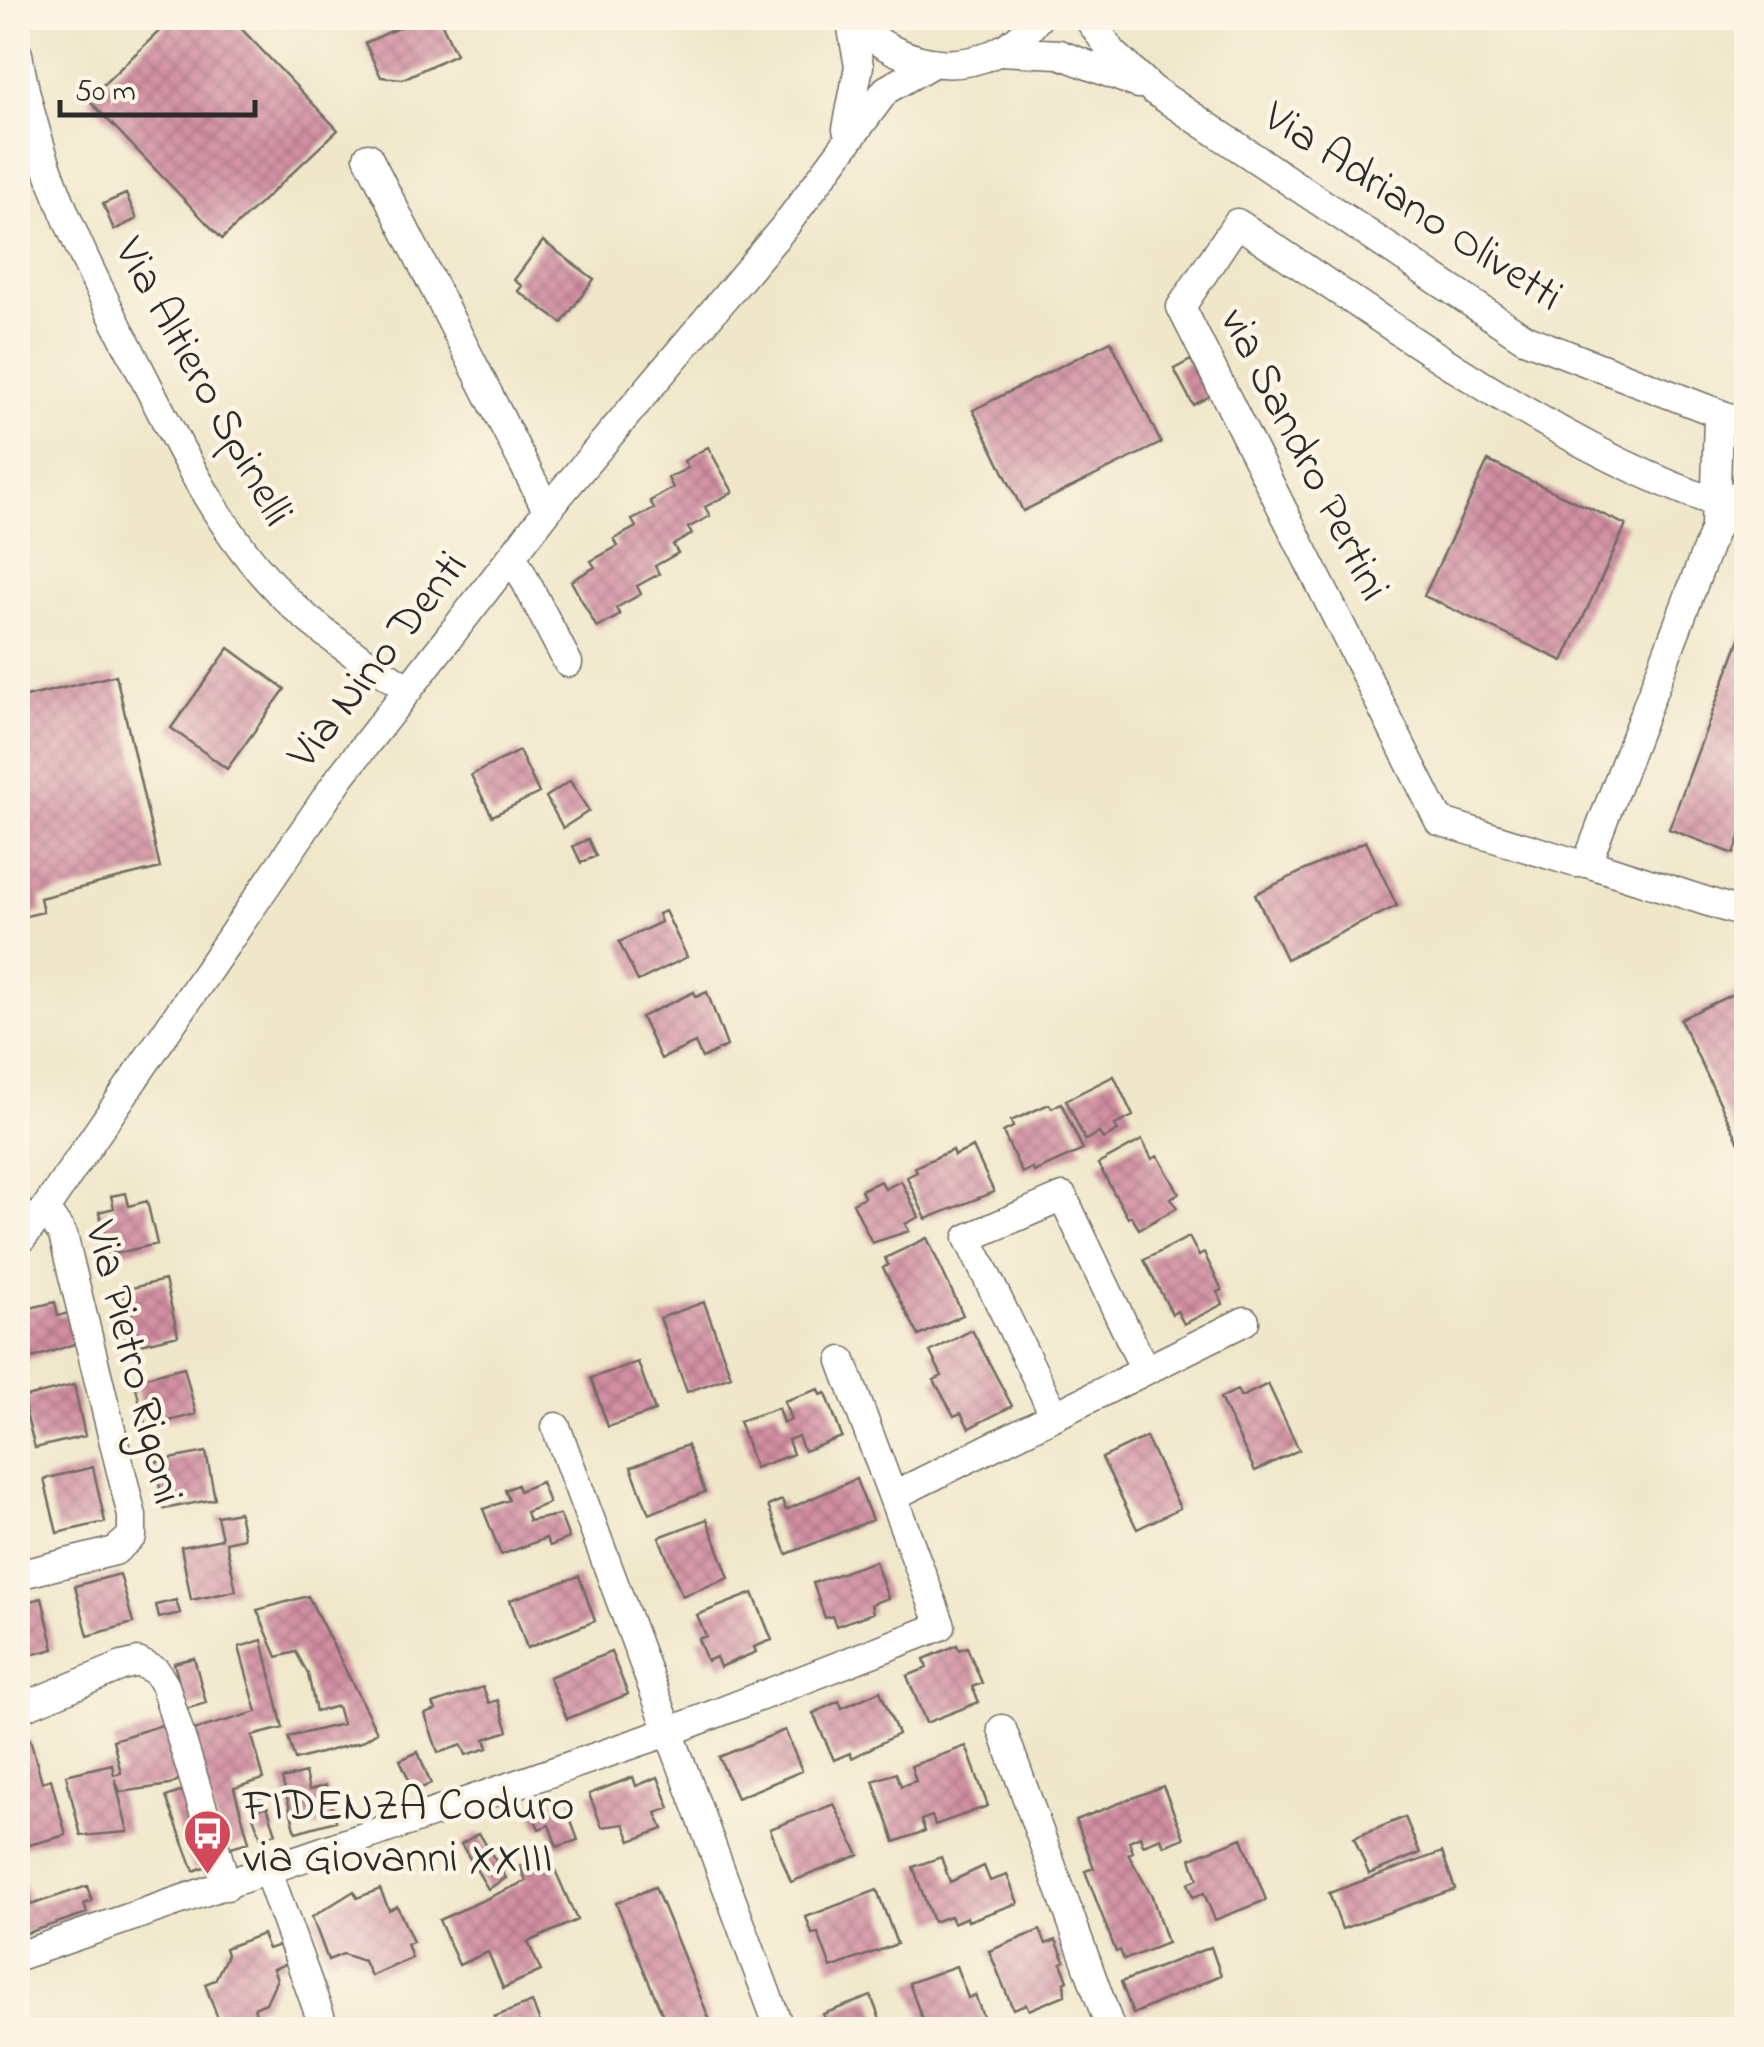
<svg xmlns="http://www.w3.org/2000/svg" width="1764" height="2047" viewBox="0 0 1764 2047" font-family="'Indie Flower',sans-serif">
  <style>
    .building { fill: url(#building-cross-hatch) }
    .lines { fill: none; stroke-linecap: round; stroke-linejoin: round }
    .minor-casing { stroke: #706d63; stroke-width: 31 }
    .minor { stroke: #fff; stroke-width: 28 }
    .labels { text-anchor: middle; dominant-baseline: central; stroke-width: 9; stroke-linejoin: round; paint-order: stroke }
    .street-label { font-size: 45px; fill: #2b2b2b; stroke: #fcf5e5 }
    .poi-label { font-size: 45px; fill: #2b2b2b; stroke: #fcf5e5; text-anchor: start }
  </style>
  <defs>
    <pattern id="building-cross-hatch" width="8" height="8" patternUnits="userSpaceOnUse" patternTransform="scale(2.5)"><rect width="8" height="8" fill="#d38fa3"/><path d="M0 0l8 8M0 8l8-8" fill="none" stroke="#ab7585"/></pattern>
  </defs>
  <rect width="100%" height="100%" fill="#fcf5e5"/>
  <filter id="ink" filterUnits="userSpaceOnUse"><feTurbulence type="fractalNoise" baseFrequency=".01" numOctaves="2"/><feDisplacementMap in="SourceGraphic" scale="20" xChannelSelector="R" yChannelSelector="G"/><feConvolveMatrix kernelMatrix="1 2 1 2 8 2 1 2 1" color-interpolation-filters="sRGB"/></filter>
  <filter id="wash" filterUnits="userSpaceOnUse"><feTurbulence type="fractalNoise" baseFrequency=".0048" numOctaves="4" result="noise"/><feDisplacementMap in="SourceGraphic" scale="40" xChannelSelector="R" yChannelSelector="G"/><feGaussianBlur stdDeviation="2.25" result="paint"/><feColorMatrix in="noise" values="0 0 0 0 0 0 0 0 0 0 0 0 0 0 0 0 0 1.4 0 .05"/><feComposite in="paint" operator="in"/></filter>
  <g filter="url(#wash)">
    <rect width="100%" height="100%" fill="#f0e7ca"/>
    <g id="blocks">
      <path class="building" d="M173,18H231L338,130L222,239L88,99Z
        M420,18H439L456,54L403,79L381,77L365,43Z
        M126,194L137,219L114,230L103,204Z
        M543,241L594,279L562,323L518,291L522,286L514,280Z
        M1111,341L1161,443L1023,511L973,410Z
        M1191,360L1210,396L1193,405L1174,369Z
        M708,447L733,492L705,507L710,516L688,528L692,534L673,545L678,553L655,566L659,574L637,586L641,594L616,608L620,615L597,628L571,581L595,567L591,561L618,546L614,539L636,527L632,520L654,509L650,501L673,488L668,478L688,468L684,461Z
        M1488,461L1626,525L1563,661L1424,596Z
        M1746,622V821L1734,854L1669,829Z
        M229,648L285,689L227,769L171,728Z
        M116,675L160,868L40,898L43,912L18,918V699Z
        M519,751L539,793L492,816L471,775Z
        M570,781L589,811L563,828L546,797Z
        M588,839L596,856L581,863L573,846Z
        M1366,841L1397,906L1286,959L1255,894Z
        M665,911L687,957L638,981L619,942L661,922L658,914Z
        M694,992L696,997L707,992L727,1046L702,1058L695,1043L661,1059L641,1017Z
        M1737,992L1746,994V1157L1680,1019Z
        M1114,1076L1133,1116L1115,1125L1118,1131L1103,1139L1099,1133L1085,1140L1066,1100Z
        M1061,1103L1083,1150L1034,1172L1032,1168L1022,1173L1003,1132L1013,1127L1011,1121L1049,1104L1052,1108Z
        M1142,1140L1152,1159L1158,1156L1179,1193L1171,1198L1177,1208L1139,1229L1131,1216L1128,1218L1098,1164Z
        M973,1147L994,1192L926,1219L907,1177L917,1172L915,1167L952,1150L954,1156Z
        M881,1181L885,1189L901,1181L919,1217L905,1224L909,1231L872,1243L853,1203L864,1197L861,1190Z
        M126,1193L129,1206L147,1201L157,1244L109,1255L99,1212L114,1208L111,1196Z
        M1189,1237L1199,1256L1204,1253L1222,1290L1217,1292L1223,1304L1184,1324L1177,1311L1172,1314L1144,1260Z
        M927,1238L963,1315L919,1336L883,1268L888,1265L885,1258Z
        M165,1280L178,1335L128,1347L115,1292Z
        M55,1302L58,1316L72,1312L80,1342L18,1363V1311Z
        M704,1302L731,1376L687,1392L660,1318Z
        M972,1330L1012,1406L969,1428L961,1413L954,1416L934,1380L942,1376L930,1352Z
        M638,1362L655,1411L608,1427L591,1378Z
        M184,1367L196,1414L146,1427L134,1380Z
        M1268,1384L1299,1450L1255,1471L1220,1398L1237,1390L1241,1397Z
        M74,1385L85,1436L35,1448L22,1398Z
        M819,1389L821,1395L826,1393L842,1437L804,1451L798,1436L788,1440L793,1454L755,1468L739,1421L778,1408L783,1423L791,1420L784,1401Z
        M1146,1437L1180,1508L1137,1529L1102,1458Z
        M687,1445L705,1492L649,1514L631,1467Z
        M206,1452L215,1499L164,1509L155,1462Z
        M93,1467L105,1522L57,1533L44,1479Z
        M856,1479L872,1520L787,1554L768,1506L782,1500L786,1510Z
        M541,1482L549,1503L526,1512L529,1521L560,1515L569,1538L550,1546L546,1538L501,1555L483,1509L509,1500L505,1490L517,1485L519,1491Z
        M239,1512L244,1538L226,1542L236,1591L191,1600L181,1547L222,1539L217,1516Z
        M707,1519L729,1578L682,1596L659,1537Z
        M875,1561L888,1598L871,1604L873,1613L836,1626L832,1616L825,1618L813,1583Z
        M120,1574L133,1623L88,1636L75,1586Z
        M579,1576L595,1621L527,1648L510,1600Z
        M753,1593L772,1640L754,1647L756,1652L720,1667L716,1657L707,1661L698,1639L706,1636L697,1615Z
        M308,1596L377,1732L361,1742L295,1760L288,1737L342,1724L337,1706L316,1712L308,1674L296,1652L277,1657L257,1610Z
        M42,1598L54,1649L18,1658V1604Z
        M176,1600L180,1613L159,1618L156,1605Z
        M262,1640L283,1728L252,1736L264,1779L234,1788L249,1842L224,1849L190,1731L257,1712L239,1647Z
        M957,1645L959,1650L967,1647L982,1683L972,1687L979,1702L926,1723L907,1676L927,1668L924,1659Z
        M611,1652L628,1694L567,1719L549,1677Z
        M194,1658L206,1703L186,1709L174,1663Z
        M483,1687L489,1703L498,1700L508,1731L485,1739L488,1748L466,1755L462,1745L438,1753L425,1714L436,1710L433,1704Z
        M880,1691L898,1734L852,1758L850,1753L834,1760L813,1713L839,1701L842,1708Z
        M178,1720L191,1772L170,1785L120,1792L115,1779L128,1832L81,1836L66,1775L112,1764L114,1775L121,1773L113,1740Z
        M785,1730L802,1771L737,1798L719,1757Z
        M30,1739L42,1782L51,1779L66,1835L18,1848V1743Z
        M966,1746L988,1806L935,1825L932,1816L921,1820L925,1831L895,1842L873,1781L896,1773L901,1786L916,1781L911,1766Z
        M418,1752L431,1784L414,1791L400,1760Z
        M305,1773L309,1790L326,1785L336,1821L296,1832L282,1779Z
        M633,1777L636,1786L658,1777L670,1808L656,1813L663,1829L631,1841L624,1824L602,1827L589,1794Z
        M1163,1786L1184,1838L1164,1846L1161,1838L1143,1845L1140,1836L1129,1841L1133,1852L1128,1854L1152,1896L1167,1943L1124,1960L1120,1950L1116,1952L1085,1871L1094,1868L1076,1820Z
        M191,1788L219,1861L194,1871L166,1797Z
        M562,1797L578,1840L557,1847L549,1825L539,1829L531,1809Z
        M834,1804L859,1855L791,1882L770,1829Z
        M267,1806L276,1833L261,1838L251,1811Z
        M1405,1817L1420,1853L1369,1874L1354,1838Z
        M479,1833L506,1878L488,1889L461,1844Z
        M1242,1838L1266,1900L1215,1920L1204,1893L1193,1897L1188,1883L1198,1879L1191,1858Z
        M1442,1852L1455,1889L1342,1929L1329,1893Z
        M548,1854L577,1920L528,1942L541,1971L503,1988L488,1952L459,1965L439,1920L526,1881L520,1866Z
        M941,1857L950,1882L984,1866L990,1881L1007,1875L1018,1903L968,1921L967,1917L953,1923L950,1916L933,1922L913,1867Z
        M18,1866L31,1905L87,1886L92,1901L84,1904L87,1913L18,1936Z
        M655,1887L714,2030H669L616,1903Z
        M380,1889L389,1910L397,1906L413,1942L407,1944L412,1958L371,1976L364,1961L343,1954L328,1960L312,1917L354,1891L357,1898Z
        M877,1890L897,1944L831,1968L818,1933L812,1934L806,1917Z
        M1040,1930L1046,1944L1056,1940L1065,1961L1061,1963L1068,1980L1064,1982L1065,1995L1029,2010L1026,2004L1013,2009L989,1951Z
        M262,1934L268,1949L279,1945L286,1964L273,1969L277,1979L266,2003L254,2008L259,2022L240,2030L236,2018L220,2024L205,1984L215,1980L227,1955L225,1948Z
        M1211,1947L1221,1975L1133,2014L1121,1982Z
        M956,1966L968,1998L975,1995L987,2027L926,2030L909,1983Z
        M871,1996L884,2030H829L823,2014Z
        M532,2002L543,2030H499L494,2017Z"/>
    </g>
  </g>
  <g filter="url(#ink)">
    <use href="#blocks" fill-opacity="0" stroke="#706d63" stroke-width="2.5"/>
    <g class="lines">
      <defs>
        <path id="minor" d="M851,18C902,74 988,83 1038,18
          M1088,18L1113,53L1153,90L1524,338L1746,424
          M999,51L1059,54L1138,84
          M18,54C37,170 87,266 140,370C180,449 219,531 281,594C319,633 364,661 409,689
          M847,129L859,66L850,18
          M368,157L547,510
          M1718,414L1715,528L1746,486
          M1715,528L1587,863L1746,914
          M513,557L568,663
          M1587,863H1576L1439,821L1181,307L1237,223C1389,322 1573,462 1746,512
          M18,1243L45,1209L341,776L561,493L785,226L886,90L931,64
          M1054,1414L968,1238L1063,1197L1145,1370
          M556,1427L780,2030
          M893,1496L1245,1321
          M18,1575L115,1551L132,1536V1516L63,1235L45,1209
          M18,1709L122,1666L138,1662L156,1671L165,1686L227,1886
          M1002,1729L1111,2030
          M268,1872L325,2030
          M18,1956L671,1731L941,1626L842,1361"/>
      </defs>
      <use href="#minor" class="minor-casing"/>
      <use href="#minor" class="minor"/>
    </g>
  </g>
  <defs>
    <symbol id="bus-pin" viewBox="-11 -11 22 30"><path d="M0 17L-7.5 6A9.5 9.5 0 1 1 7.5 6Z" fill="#d1495b" stroke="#fcf5e5"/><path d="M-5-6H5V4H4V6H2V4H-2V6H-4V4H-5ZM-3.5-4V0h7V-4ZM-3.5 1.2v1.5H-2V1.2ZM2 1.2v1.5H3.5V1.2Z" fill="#fff"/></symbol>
  </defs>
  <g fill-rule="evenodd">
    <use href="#bus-pin" x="180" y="1806" width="55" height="75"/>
  </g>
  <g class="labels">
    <g class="street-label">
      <text transform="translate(1412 208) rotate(33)">Via Adriano Olivetti</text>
      <text transform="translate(202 383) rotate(61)">Via Altiero Spinelli</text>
      <text transform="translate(1303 455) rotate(63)">via Sandro Pertini</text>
      <text transform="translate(379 661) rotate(-52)">Via Nino Denti</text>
      <text transform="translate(132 1363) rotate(76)">Via Pietro Rigoni</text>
    </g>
    <g class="poi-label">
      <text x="243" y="1808">FIDENZA Coduro<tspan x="243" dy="52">via Giovanni XXIII</tspan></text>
    </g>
  </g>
  <rect width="1764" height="2047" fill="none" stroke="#fcf5e5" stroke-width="60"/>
  <path d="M60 100v15h195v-15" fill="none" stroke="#2b2b2b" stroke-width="5"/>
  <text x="75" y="100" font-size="30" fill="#2b2b2b" stroke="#fcf5e5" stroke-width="8" paint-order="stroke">50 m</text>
</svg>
